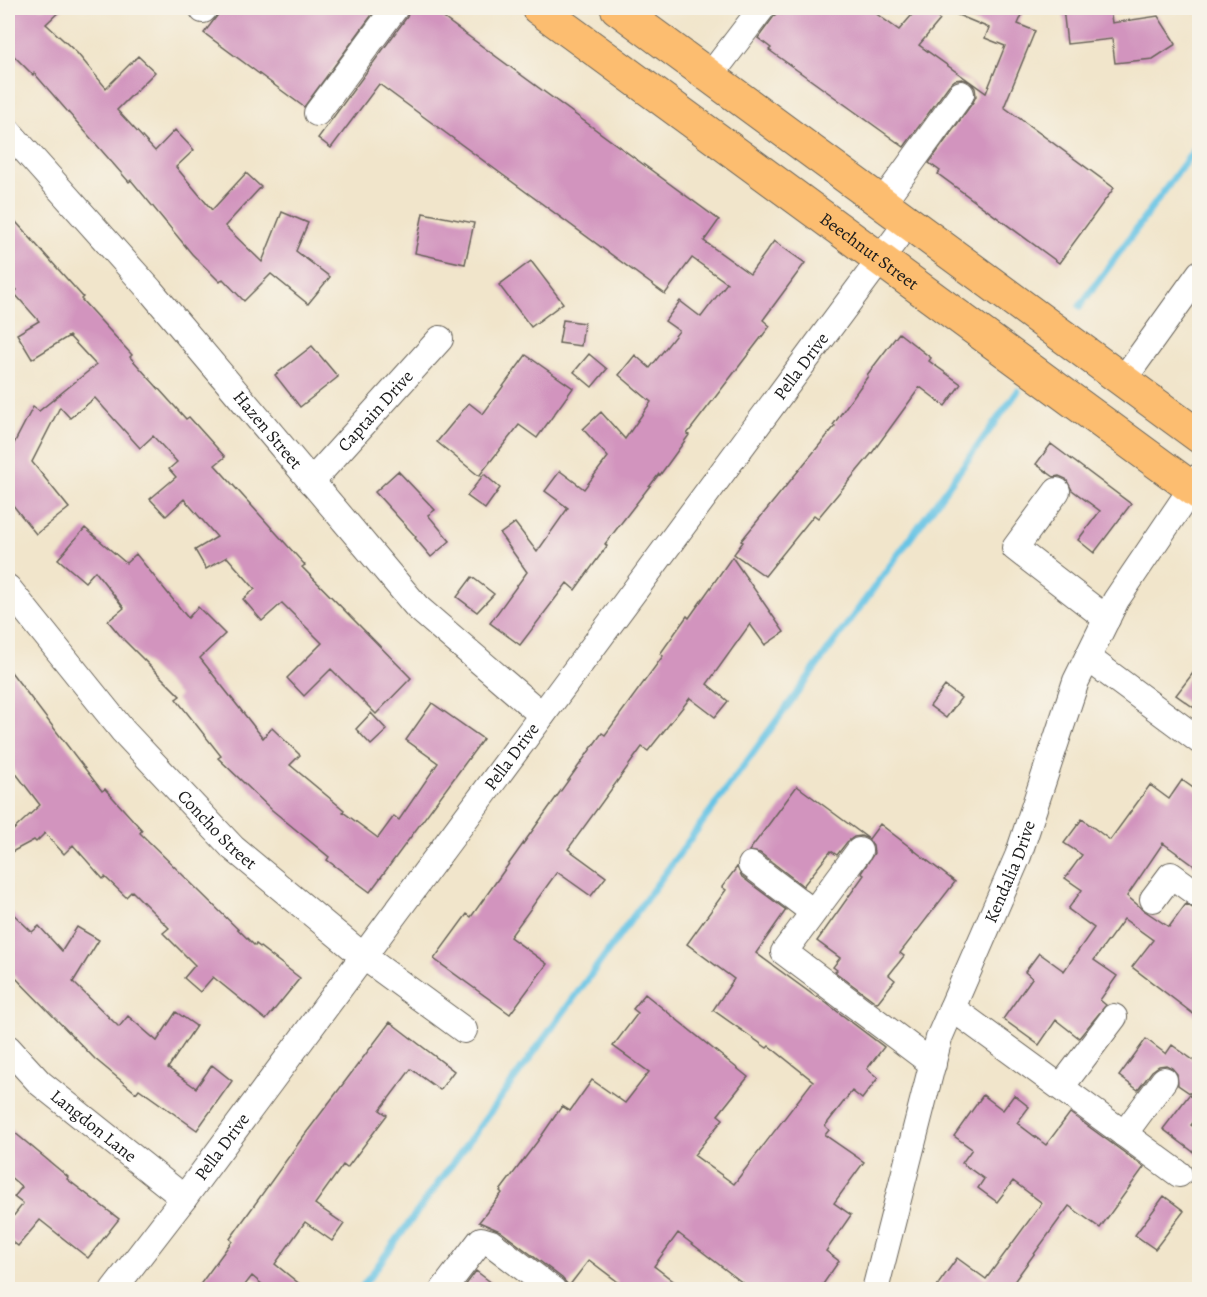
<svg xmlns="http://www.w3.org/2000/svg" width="1207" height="1297" viewBox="0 0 1207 1297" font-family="Alegreya,serif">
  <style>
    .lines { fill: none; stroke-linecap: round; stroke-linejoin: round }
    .stream { stroke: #67c4e5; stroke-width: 7 }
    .building { fill: #d294be }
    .minor-casing { stroke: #676259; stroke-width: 28 }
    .major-casing { stroke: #676259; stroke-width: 35 }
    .minor { stroke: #fff; stroke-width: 26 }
    .major { stroke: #fcbd6f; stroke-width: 33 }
    .labels { text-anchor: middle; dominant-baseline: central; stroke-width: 6; stroke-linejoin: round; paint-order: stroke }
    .street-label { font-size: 18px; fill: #1c1c1c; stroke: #f7f3e8 }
  </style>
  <rect width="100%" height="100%" fill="#f7f3e8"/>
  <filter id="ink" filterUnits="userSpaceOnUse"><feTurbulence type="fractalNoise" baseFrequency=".0167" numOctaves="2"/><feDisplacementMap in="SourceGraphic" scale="12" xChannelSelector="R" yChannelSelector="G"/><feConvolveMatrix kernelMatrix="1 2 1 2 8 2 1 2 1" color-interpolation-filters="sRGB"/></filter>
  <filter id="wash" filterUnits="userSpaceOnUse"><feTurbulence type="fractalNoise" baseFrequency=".008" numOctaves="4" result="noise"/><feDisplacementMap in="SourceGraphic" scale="24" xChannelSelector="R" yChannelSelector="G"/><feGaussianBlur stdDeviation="1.35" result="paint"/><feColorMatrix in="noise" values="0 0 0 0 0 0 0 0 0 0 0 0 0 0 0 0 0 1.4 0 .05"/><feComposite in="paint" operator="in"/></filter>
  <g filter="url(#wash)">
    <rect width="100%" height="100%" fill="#f1e5cb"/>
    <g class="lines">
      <path class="stream" d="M1080,306L1200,142
        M360,1290L1018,391"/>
    </g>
    <g id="blocks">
      <path class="building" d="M13,8H63L46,24L77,53L106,88L138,56L155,72L117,110L155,151L175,130L194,150L176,167L212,210L246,173L261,187L225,226L262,262L282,212L308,223L296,251L330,277L308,304L271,274L244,301L223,279L220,282L192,254L131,180L129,182L34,73L33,75L8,50V13Z
        M223,8H377L304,107L204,33Z
        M410,8H430L719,220L704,241L750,274L774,241L805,263L763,320L770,326L687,434L689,435L660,475L659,474L605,544L607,546L575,590L567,583L520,645L490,623L527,572L500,534L515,523L537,552L568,508L545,491L560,471L584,489L608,457L583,429L601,412L625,439L651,402L619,375L635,355L650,368L679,331L665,321L680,301L701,317L727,283L692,258L665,294L379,84L331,148L318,138L407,17Z
        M780,8H868L899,30L918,8H925L940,20L919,45L986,93L1005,46L985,38L989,28L941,8H1025L1018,24L1035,31L1004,107L1114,188L1059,263L938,174L940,171L929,163L973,102L976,96L975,88L970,82L962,79L955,80L949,85L904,147L769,50L771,48L758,38Z
        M1063,8H1110L1112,23L1158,16L1176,44L1153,59L1115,63L1112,39L1067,44Z
        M8,213L83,297L81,299L132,355L130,357L186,419L189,417L225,457L215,465L305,565L302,567L411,678L376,714L331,669L304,696L287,678L322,643L282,603L262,621L243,599L255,589L227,557L206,569L195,550L217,537L184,499L166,516L150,499L176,477L169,469L177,462L153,436L140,448L95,398L70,418L60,407L32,462L69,508L36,534L8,499V455L33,407L39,411L96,365L69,336L32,359L17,334L39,321L14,293L17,290L8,280Z
        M423,213L474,223L465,264L415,253Z
        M531,261L563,303L531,327L499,285Z
        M563,320L584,323L581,346L559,343Z
        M899,333L931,358L929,361L961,384L945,406L920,387L872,453L818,518L814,515L765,576L734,554L743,542L741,541L835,426L833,425L868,376L867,375Z
        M312,346L338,377L300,407L275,375Z
        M589,354L607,369L592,387L574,372Z
        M526,355L573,388L537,438L519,425L479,476L437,442L469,403L483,414Z
        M1051,444L1131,504L1094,553L1078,540L1100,511L1072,490L1066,479L1059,476L1054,477L1036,464Z
        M398,471L435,510L428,515L450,541L431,557L415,538L416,537L375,492Z
        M484,474L500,488L485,509L467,496Z
        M85,528L126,563L136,554L188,618L198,607L225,634L200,658L263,738L272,728L300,755L290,765L344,810L343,812L378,838L394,816L399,820L438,763L406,740L432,703L483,739L370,892L327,860L329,857L272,810L218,758L221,756L176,699L180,696L124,640L108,621L124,608L95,571L85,582L58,559Z
        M732,557L784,632L765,645L750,624L707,684L728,701L715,717L690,698L648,751L642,747L568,849L606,877L591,896L557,872L510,937L547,964L510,1014L434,959L467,914L471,917L602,733L605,735L663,656L660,654L687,616L689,618Z
        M472,577L494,594L477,612L457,597Z
        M1200,664V712L1176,695Z
        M8,668L102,791L105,789L142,830L140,833L255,946L256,944L300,978L266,1020L213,977L200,992L184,978L195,965L163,933L169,928L132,891L126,897L105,877L103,879L73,845L64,854L45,833L36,842L34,840L8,854V835L40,805L8,763Z
        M945,686L961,698L946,718L930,706Z
        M371,713L387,730L371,745L356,729Z
        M1182,780L1200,793V870L1163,843L1127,896L1145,911L1169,927L1186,904L1200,912V1019L1132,967L1153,940L1124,919L1094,960L1117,976L1100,1000L1106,1005L1079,1038L1056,1020L1039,1045L1003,1019L1032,978L1025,972L1039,953L1064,971L1094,928L1068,909L1082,890L1065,878L1082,855L1064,843L1082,819L1110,840L1150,785L1169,799Z
        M797,786L869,839L880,824L955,882L900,953L904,956L889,975L895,980L877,1003L835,972L837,970L833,967L840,958L817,941L864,875L861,873L874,853L873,846L868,839L861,836L854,837L847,842L837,855L831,851L803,886L760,853L749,851Z
        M737,867L742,877L786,910L756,953L816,997L817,996L884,1047L867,1069L878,1078L862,1099L852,1091L825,1126L829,1130L825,1135L864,1162L834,1203L851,1215L826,1251L839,1261L819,1290H752L678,1233L654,1266L685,1290H612L618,1282L589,1260L569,1286L562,1278L500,1231L479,1222L502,1193L500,1191L540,1138L562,1106L570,1111L592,1080L625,1103L649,1072L613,1046L638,1013L633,1009L645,994L748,1077L718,1115L723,1119L694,1155L734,1184L813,1081L769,1046L767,1048L713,1010L734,979L687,944L726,890L722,887Z
        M8,909L32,932L39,926L62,951L77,927L99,940L73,982L119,1027L128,1016L157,1041L176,1012L196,1026L168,1068L196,1088L212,1065L232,1081L197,1130L139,1089L136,1093L95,1059L8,970Z
        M390,1022L454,1071L440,1090L411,1069L380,1110L387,1115L347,1168L343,1165L315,1204L344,1224L332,1241L305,1222L275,1264L307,1290H269L252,1276L241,1290H196L232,1241L230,1239L300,1141Z
        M1146,1039L1166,1054L1172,1045L1200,1065V1100L1178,1085L1177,1074L1172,1068L1166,1065L1159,1066L1152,1071L1138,1090L1119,1076Z
        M983,1095L1003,1110L1014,1095L1029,1107L1017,1123L1046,1145L1070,1113L1144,1167L1100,1228L1069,1206L1008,1290H934L957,1258L986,1279L1042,1203L1013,1181L997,1202L978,1188L984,1179L962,1163L972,1149L954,1136Z
        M1189,1095L1200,1103V1114L1191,1125L1200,1131V1157L1163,1129Z
        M8,1127L68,1177L67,1179L119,1219L88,1258L40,1220L18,1246L8,1238V1223L23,1204L14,1197L22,1187L8,1175Z
        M1164,1196L1184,1211L1155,1249L1135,1235Z
        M476,1271L501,1290H462Z"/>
    </g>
  </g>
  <g filter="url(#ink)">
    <use href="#blocks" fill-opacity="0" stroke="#676259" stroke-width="1.5"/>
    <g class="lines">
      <defs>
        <g id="minor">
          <path d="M203,10L205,8"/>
          <path d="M710,76L762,8"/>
          <path d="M317,113L395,8"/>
          <path id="s1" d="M8,131L150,290L417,607L542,715"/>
          <path d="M882,203L961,94"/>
          <path d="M1123,380L1200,273"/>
          <path id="s2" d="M311,482L440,339"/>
          <path d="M1057,491L1015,548L1107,619"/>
          <path id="s3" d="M8,588L123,731L233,848L363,956L464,1030"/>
          <path d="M1088,658L1200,741"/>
          <path d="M859,851L784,952L933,1064"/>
          <path d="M751,865L813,912"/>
          <path d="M1153,899L1171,875L1200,896"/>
          <path d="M952,1008L1179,1174"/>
          <path id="s4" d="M8,1048L40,1083L184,1198"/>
          <path d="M1061,1087L1114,1017"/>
          <path d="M1124,1134L1164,1080"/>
          <path id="s5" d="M113,1290L184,1198L908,222"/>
          <path d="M443,1290L481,1240L491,1243L553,1290"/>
          <path id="s6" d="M875,1290L939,1038L1018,856L1076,681L1116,600L1200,476"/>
        </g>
        <g id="major">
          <path id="s7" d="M538,8L1200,494"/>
          <path d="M617,8L1200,437"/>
        </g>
      </defs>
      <use href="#minor" class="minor-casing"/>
      <use href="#major" class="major-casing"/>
      <use href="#minor" class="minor"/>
      <use href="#major" class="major"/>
    </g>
  </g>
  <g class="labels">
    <g class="street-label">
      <text stroke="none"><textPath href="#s7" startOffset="411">Beechnut Street</textPath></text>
      <text stroke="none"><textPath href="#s5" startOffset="1152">Pella Drive</textPath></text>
      <text stroke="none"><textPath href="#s2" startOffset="96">Captain Drive</textPath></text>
      <text stroke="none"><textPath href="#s1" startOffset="396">Hazen Street</textPath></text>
      <text stroke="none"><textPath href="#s5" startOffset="666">Pella Drive</textPath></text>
      <text stroke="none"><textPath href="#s3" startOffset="320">Concho Street</textPath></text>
      <text stroke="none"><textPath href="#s6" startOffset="441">Kendalia Drive</textPath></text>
      <text stroke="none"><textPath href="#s4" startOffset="116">Langdon Lane</textPath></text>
      <text stroke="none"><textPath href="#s5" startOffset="180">Pella Drive</textPath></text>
    </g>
  </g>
  <rect width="1207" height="1297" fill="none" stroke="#f7f3e8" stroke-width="30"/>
</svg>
